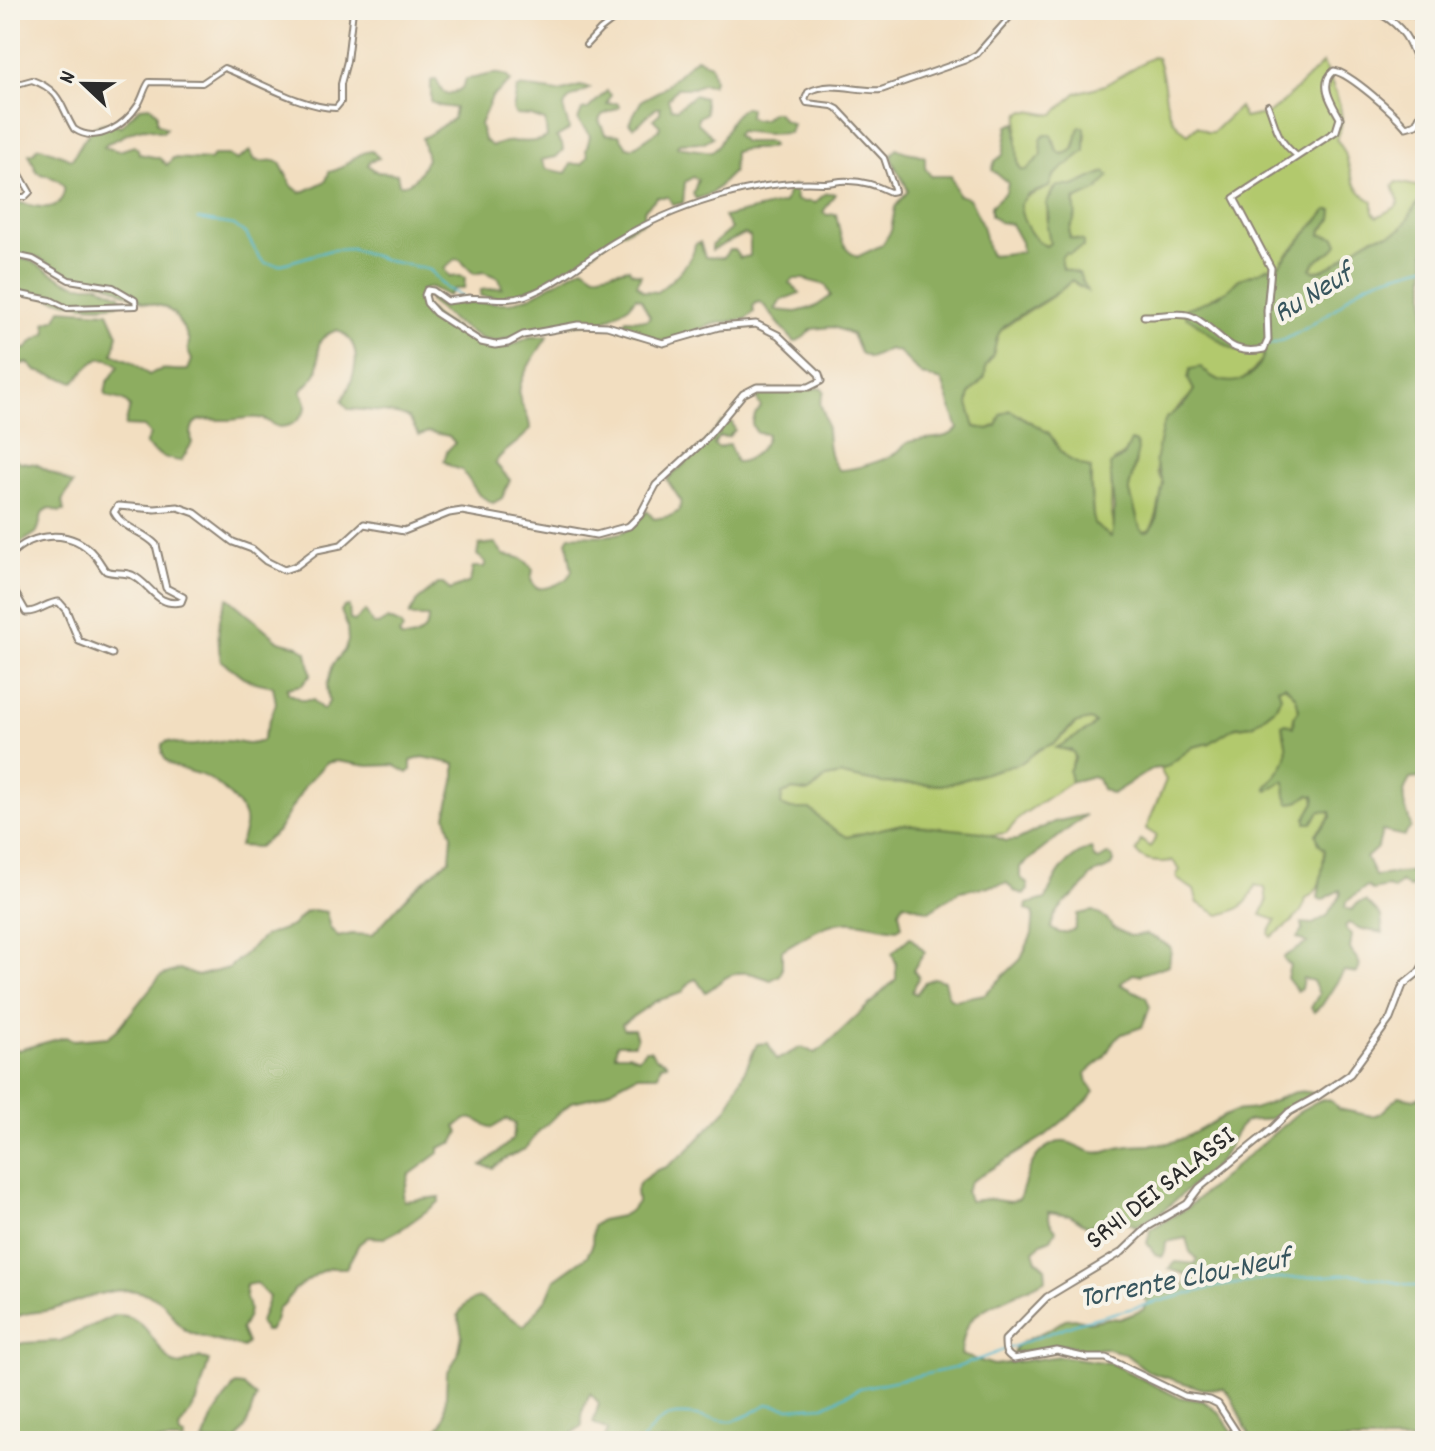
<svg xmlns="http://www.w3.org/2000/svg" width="1435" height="1451" viewBox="0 0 1435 1451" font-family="Dekko,sans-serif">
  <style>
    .green { fill: #b2c96d; stroke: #6e7a4c; stroke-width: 2 }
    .forest { fill: #8dad60; stroke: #5c6c46; stroke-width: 2; fill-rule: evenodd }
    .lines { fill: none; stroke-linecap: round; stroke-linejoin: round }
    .stream { stroke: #56bbd4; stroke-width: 2 }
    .minor-casing { stroke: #8e8476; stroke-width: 8 }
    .tertiary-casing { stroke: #8e8476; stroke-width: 9 }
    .minor { stroke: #fff; stroke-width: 4 }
    .tertiary { stroke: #fff; stroke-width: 5 }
    .labels { text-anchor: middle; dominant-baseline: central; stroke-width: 8; stroke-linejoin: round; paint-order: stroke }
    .street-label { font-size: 28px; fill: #2b2b2b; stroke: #f7f3e8 }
    .water-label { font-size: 30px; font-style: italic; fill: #38565e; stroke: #f7f3e8 }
  </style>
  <rect width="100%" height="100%" fill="#f7f3e8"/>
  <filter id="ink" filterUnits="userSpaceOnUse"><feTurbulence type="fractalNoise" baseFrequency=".0125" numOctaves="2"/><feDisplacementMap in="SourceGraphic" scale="16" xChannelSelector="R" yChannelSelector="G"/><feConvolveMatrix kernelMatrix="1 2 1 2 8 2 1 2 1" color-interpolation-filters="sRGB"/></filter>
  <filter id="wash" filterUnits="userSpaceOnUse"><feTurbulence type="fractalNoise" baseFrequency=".006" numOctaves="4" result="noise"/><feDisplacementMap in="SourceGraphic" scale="32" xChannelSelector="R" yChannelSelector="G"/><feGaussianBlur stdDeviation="1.8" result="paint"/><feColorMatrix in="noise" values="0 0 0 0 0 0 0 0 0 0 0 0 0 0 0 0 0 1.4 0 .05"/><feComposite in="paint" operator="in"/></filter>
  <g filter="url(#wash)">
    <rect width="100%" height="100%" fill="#f2dec0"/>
    <path class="green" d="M1152,57L1157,58C1170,87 1158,115 1188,134L1197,126L1207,132H1213L1239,107L1244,118L1269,113L1284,101L1323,63C1332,87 1351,115 1336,139C1355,158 1341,181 1373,202V212L1377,217L1396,207L1399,202L1393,186L1397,182L1425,188V197C1411,205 1411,222 1397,231C1389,237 1381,234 1373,237C1353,246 1334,275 1311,270L1315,262L1335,249L1329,236L1321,235L1322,230L1332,219L1333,211L1325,212L1275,269L1239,279L1227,291L1212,297L1187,317L1253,354L1264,352L1263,358L1253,371L1241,381L1223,383L1208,376L1188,379L1194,390C1185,405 1168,412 1163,428C1160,436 1156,465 1157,472C1158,476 1162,479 1163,483C1165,492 1155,524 1149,531L1144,532L1140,528L1129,489L1136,461L1127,452L1114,461C1110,475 1112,491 1111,506C1111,519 1117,525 1112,538L1094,524C1092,504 1090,489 1091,469L1070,460L1061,452L1049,433L1029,423L1020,415L988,429L975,427L968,404L970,393C981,384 979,376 986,365C994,352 995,350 997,334C1020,312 1050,303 1072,280L1080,288L1068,271L1063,269L1061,258L1070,238L1069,227L1075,217V200L1086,195L1105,172L1074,186L1053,189C1044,205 1048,226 1050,243L1046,247C1031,240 1017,215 1022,199L1049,187C1054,161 1084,168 1086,134L1077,137L1072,151L1062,154L1057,151L1054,140L1042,139V155L1026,171L1021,170C1015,159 1016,125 1020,113C1031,107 1041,116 1054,114L1076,93L1105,85Z
      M1285,685L1296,697L1299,710L1294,717L1293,727L1282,725C1290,757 1289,762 1267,786L1274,788L1283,781L1285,782L1286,795L1289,803L1297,802L1309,795L1314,796L1315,802L1306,818H1315L1320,811H1328L1332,815L1316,834L1319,844L1325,850C1322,867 1324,891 1306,898C1304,916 1285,927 1271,937L1269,933L1276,920L1261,915L1267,902L1265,888L1255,885C1249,905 1238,911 1219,915L1198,903L1194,890L1177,879V874L1180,870L1173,861C1160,863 1143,863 1136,851L1141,840L1150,847L1157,836L1146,829L1166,780L1160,769L1193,747L1210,743L1232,728L1253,725L1276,707L1281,696L1278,688Z
      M1090,720L1095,723L1091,728L1057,748C1077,752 1078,751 1069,771L1071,782L1022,815L1006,833L991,835L902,824L847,837L827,825L810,809H791L780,805L782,794L793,790L804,792L814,789L826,778L842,775L881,783L946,785L1022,762L1040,749L1055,743L1079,721Z"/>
    <path class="forest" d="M696,58L711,65L714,80L712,85L702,84L693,88H677L668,99L671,108L677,109L694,95L704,98L706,113L698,118V123L713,137L704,142L679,143L677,147L712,152C731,134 721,124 745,107L750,108L749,117L753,120L764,119L772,112H777L783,120L792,124L789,133L765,134L739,131L736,135L743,142H770L772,146C759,152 747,146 734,152L733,172L711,194L696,199L693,194L698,179L693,177L685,182L683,203L673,205L668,197H657L644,210L645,221L610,238L583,261L542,285L501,299L480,296L481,290L502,288L499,278L484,272L474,274L460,260L455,259L444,269L450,277L460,276L465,278L464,289H454L448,296L431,287L422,290V304L434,315L482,345L507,347L530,337L548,336C538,352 515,380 520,399C523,410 530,416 530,429C520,444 503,449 495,463L510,480L502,498L493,503L479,495L462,470L452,467L444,461L447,451L455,443L449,436L429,432L419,435C415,430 412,422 408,418C401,413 358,409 348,409L342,401C355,378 367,344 337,330C308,341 323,351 317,372C314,380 306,384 301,392C306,400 309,407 302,415C297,422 289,427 280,427C273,426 269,421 263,419C252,415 236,421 224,420C205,420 187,414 192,443L181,461C168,460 154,454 145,444L150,435L144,427L125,426L130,407C123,396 113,401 105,394L107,383L119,366C98,346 87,371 74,382L36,371L28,363L10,365V350L26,349L33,341L47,333L45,323L56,319L61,309L108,312L118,334L113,354L133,362L149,375C164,365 172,372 188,370L192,360L188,351L189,341L185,331L174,314L165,307L143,302L106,283L66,275L38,258L10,252V200C24,203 57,217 63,195C65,189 65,188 61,183C55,176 45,177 37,172L29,154L34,153L37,148L41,147L72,159C85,139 93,114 121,126L140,107L150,106L157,113V123L166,128L163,132C157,131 151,128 144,128C131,129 120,140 107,143L104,147L119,151L134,146L138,149L139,154L159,158L167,165L173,158L210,160L213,155H228L237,160L250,151L255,160C264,164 271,157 280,163L292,186L301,193L326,181L329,172C348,169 352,153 372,151L379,158L370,161L368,165L377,172L397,174L399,184C415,186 420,171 427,159L422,138C434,133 441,125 453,119L455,108L440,106L431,102V81L436,79L443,92L448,95L462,89L466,79C482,79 499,66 511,81L492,97L480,124L484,140L492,146C497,145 501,143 505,142C521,140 532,145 547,137L545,121L531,116L516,115L513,110L517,90L522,87L559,92L580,86L590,88C582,94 565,96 564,109C564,116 569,123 569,130L556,137L562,144L563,150L556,157L541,160L546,169L566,173L571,164H582L588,156L586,151L590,136L578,120L582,110L588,109L607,91L611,95L607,104L617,103L620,107L602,115L599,120L605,134L619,135L627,147L632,148L659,130L660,126L653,119L660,113V107C647,110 644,124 633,127L629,123L642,100L661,90Z
      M1016,123L1018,165L1021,170H1026L1042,155L1041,139L1045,135H1051L1057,151L1062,154C1081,152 1073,138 1080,126L1085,128V151L1053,176L1049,187L1027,195L1020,205C1021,220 1032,240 1046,246L1050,243L1047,226L1049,215L1046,204L1057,186H1074L1105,172L1109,176L1098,190L1075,200C1073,207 1077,211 1075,217C1073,227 1067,227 1070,238L1083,241V247L1069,254L1065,253L1061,258L1063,269L1079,273L1087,291L1072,280C1052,301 1025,308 1004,327C991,339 1000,351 986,365L985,377L970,393L968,404L975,427L988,429L997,426L1001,415L1010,410L1049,433L1061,452L1070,460L1091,469C1089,488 1092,505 1094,524L1111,537C1118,525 1111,482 1110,465L1124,456L1131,441L1136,443L1138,449L1129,489L1140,528L1144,532L1149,531L1156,521L1162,488L1163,483L1155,462L1162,429L1166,418L1184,405L1194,390L1188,379L1190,369L1201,367C1222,392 1258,384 1264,352C1230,358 1214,334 1187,317L1184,313L1187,308C1198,305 1220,296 1229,289C1232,287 1235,283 1238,280C1248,274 1259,274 1268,267L1275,269L1327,210H1333L1332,219L1322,229L1321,235L1335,237L1338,244C1331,255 1316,256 1311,269L1314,271C1338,269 1352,245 1374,237C1382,233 1390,236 1398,231C1411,221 1411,205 1425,197V801H1422L1421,778L1410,779C1397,801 1407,805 1411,827L1404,836L1382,831L1378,847L1366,858L1375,876L1415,871L1418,875L1414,886L1409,888L1401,882L1393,890L1388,887L1372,890L1367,886L1346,902L1345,908L1352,910L1358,903L1366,901L1381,916L1383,933L1361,929L1349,923L1345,926L1347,931L1352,934L1350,949C1355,959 1364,961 1357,973L1344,971L1322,1005L1314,1012L1311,1008L1319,994L1313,981L1303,978L1301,989L1297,991L1287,978L1290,965L1284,960V957L1307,943L1297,938L1303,929L1302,923L1313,924L1328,915C1331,905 1339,902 1341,893L1340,890L1322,900L1318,898L1325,850L1319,844L1316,834L1331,817V812L1320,811L1312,823H1306V818L1315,802L1314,796L1309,795L1297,802L1289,803L1286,795L1285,782L1283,781L1268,790L1266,788C1286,761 1292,761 1282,725L1286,723L1293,727L1294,717L1299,710L1296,697L1285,685L1278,688L1281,696L1276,707L1253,725L1235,727L1210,743L1193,747L1166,767L1152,769L1112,794L1102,789L1098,779L1093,776L1071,782L1069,771C1073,762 1079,758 1071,750L1056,748L1091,728L1095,723L1090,720L1074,724L1055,743L1040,749L1022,762L946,785L881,783L842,775L826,778L809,792L793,790L782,794L781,805L791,809H810L827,825L847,837L902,824L983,832L1006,841L1017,840L1054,822L1086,815L1020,867V877L1027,884L1028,890L1024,894L1014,891L1007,883L960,891L929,911L904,903L899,911L902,926L897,929C882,927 868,923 853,922C827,920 803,938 782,950V970L780,975L771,980C756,975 742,968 727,977C719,981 714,988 705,992L696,979L691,981L682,993L656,1001L622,1024L624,1029H634L637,1039L634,1044H617L615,1054H629L638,1058L645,1050H650L656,1058L666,1062L667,1064L661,1065L658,1075H637L598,1096L572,1102L539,1131L525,1149L508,1157L493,1168L482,1166L513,1139L515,1124L507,1119L492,1128C475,1121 471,1111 456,1127L459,1132L454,1142L439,1148V1153L409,1175L403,1196L404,1201L440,1197L439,1202L403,1228L384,1238L368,1237L359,1244L346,1268H330L320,1272L294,1290L285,1304L278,1308L275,1321L269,1331H264L260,1322L269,1297L256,1283L246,1285C241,1304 258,1302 241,1329L247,1343L243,1347C226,1343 205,1339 189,1332C174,1325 172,1308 159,1300C126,1279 91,1297 57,1308C41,1314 26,1310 10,1320V1048L18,1050L65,1037L74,1040L108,1037L118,1029L160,976L180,969L197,976L229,968L264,936L292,926L305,912L313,910L326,912L330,928L338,937L352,934L372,935L413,890L450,859L452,835L446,816L455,777V764L423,757L411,761V770L408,773L394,765L368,766L336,761L326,763L306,784L277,832L258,847L239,846C242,837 248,825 244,815C238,802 220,785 208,778C191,768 159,772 162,744L168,741C195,750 200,742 225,741C241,740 243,748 262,741L276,703L273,686L250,681L221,661C217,643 217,613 228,598L279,641L298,646L307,652L311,674L302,685L287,688L288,693L302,700H313L323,710L329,702L327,686L333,664L344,651L348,641L347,626L341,611L344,607L349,606L350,620L355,621L365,611L373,624L378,625L388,619L401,625L403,630L399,634L401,638C415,640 429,632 428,617H414L409,615L417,601L438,584H443L450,590L470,582L473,567H484L486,562L477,555L479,545L495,543L504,555C518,557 525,557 533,570L531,580L536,588C547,590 568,582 572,571L567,541L570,536C592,533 614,541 633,526C639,522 642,516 647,511L654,519L670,516L679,511L681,501L667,480L696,453L722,422H732L735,430L728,437H718L714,445L719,448L729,444L736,462C747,463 768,446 767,434L757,433L752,425L755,415L761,407L756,398L757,391L822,388L824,391L820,404C833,428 821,450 839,470C854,470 887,460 899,451C905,446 902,445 909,442C926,436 944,442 958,429L942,381L922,375L899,352L889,349L870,358L860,353L852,334L833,327L812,329L804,337L795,342C782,329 772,314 761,302L755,303L753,307L754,312L746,319L714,324L667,341L656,340L626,329L624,324L626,319L646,320L650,317L641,299L636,297L629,306L601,323L551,326L496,342L482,339L453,321L429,301V293L446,302L509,303L531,296L583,267L595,275L629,268L631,272L641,275L637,285L643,291L657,292C670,282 693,262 695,244L700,242L705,257L723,258L729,250H734L740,258L750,256V237L745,234L712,250V245L731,229L724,217L784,203L790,188L794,185L796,200C802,204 808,200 815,203C822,198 824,190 835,194L823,212L827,215L836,214C840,231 840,248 857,257L882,245L891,231L895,207L908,191C904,177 893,169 891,155L897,148C906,154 915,152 925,157V168L931,176H951L958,195L969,198C974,207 980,220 983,229C986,240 985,246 991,255L1022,252L1021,242L1011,224L999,222L991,215V206L1006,192L1008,183L992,170L995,161L1003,155L1008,126ZM793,279H803L826,285L831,296L815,307L796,312L775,310L781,300L800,293L789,283Z
      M10,256L31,261L66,281L78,285H99L120,295L123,302C88,314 45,294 10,290Z
      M10,456L20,462L36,464L73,484L62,501L64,511L59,512L50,508C37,513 43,523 36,533L10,550Z
      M1091,848L1094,858L1099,860L1107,855L1112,856L1114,861C1109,871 1103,869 1094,874C1086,878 1091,878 1086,884C1073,898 1054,907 1051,928C1059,935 1066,934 1075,929L1078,914L1093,911L1107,919L1112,927L1130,936L1145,934C1152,936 1166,943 1171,949L1169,965L1139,975L1133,974L1120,984L1146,997L1150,1007L1142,1027L1122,1034L1114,1041L1103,1059L1086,1073L1088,1083L1094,1092L1087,1101L1045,1136L970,1182L966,1191L969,1201L989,1199L1009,1202L1019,1199C1027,1179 1029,1154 1053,1144C1069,1137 1078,1149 1093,1152C1105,1155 1112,1148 1123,1147C1140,1144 1156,1147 1172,1142C1194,1137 1214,1119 1233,1112C1240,1109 1249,1111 1257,1108C1276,1102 1295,1085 1315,1094C1300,1101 1286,1111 1271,1118C1261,1123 1251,1116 1242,1125C1232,1134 1229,1151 1219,1162L1164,1210L1136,1226C1127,1223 1117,1215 1107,1217C1100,1220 1096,1225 1087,1226L1070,1215L1048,1212L1050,1222L1056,1230L1051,1239L1041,1243L1034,1251L1037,1260L1045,1267L1046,1279C1027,1291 985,1304 972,1319C965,1327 962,1344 961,1355L994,1365L1060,1356L1110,1363L1178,1397L1204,1401L1220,1414L1239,1441H604L608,1430L593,1423L599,1403L590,1393L582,1412V1426L562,1441H406L416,1436L427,1438L442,1424L445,1414L447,1373L458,1355L462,1335L458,1315C464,1305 469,1300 480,1298L524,1326L547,1298L555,1279L587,1256L592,1246L593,1226L601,1220L621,1216L631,1210L637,1202L636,1191L640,1182L657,1170L666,1167L686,1152L727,1109L757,1044L768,1043L777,1060L801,1047L815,1053L824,1047L896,979V963L892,953L910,937L925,952L913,970L919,977L912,992L916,994L925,982L934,978L944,981L948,996L954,1000L985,994L1021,959L1032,934L1034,913L1026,909L1027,904L1046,899C1056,874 1066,857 1091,848Z
      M1399,1096L1414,1099L1425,1096V1441H1252L1231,1396L1223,1388L1203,1389L1149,1372L1125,1354L1105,1348L1083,1350L1064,1344L1013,1354L1016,1346C1028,1338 1057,1327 1065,1319L1074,1318L1089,1322L1109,1318L1120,1319L1143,1310L1147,1302L1141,1294L1140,1289L1145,1287C1163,1291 1164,1296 1183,1289L1188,1275L1169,1269L1176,1262L1196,1264L1197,1259L1190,1252L1186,1238L1166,1242L1165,1252L1162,1257L1156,1255L1147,1243L1151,1229L1187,1208L1301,1110C1317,1102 1327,1091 1338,1109L1372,1116L1381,1113Z
      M115,1315C147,1314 153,1346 173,1363L180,1365L200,1357L209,1361L197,1402L179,1429L180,1435L185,1437L184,1441H10V1347L23,1343L60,1341Z
      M234,1385L243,1386L256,1397L246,1427L236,1441H203L213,1417Z"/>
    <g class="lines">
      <path class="stream" d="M198,219L234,225L246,234L259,257L265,263L279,265L331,250L352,249L389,261L430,270L446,288L462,296
        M1268,345C1293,339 1320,320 1340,305C1345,301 1348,295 1354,292C1373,277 1402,273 1425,266
        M642,1441C661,1413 674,1411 707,1418C715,1419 724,1422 732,1421C745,1418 756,1411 767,1404L789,1408L824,1406L860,1388L955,1368L1079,1322L1215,1287L1263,1280L1354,1274L1425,1288"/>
    </g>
  </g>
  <g filter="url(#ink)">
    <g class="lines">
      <defs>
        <path id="minor" d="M586,45L600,30L626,10
          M10,86L32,80C62,91 60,106 74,129C97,145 125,125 138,105C143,97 144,89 149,82L202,83L224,68C256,80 302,108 336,108L341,102V84L347,61L353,10
          M1268,105C1277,128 1276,138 1296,155
          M10,157L30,192L25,197H10
          M10,254L33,259L69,280L113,287L135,300L136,306L67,308L51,300L10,292
          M470,298C490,297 506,302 525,296C559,284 584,260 614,242C671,207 758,178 824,183C832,183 840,180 849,181C862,181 878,186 890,192L895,191L884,158L838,109L832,106L807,103L805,99L808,92C833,80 856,92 881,90L966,60L977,54L1016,10"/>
        <path id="tertiary" d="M1379,10L1381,14C1410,30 1412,51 1425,81
          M1394,10L1425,18
          M1144,316C1158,317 1182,311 1193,317C1222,332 1226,357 1264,349L1268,340L1267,311L1271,268L1234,198L1336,131L1340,118C1332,104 1318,84 1334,71C1350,73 1395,114 1406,127L1416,124L1425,104
          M10,555C33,532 72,528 95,556C99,560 102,567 106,571C114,574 124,572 132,575C151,584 156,607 181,602L183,597L166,588L156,545C144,531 124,530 114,512L118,506L155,509L178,507L195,513L233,542L252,549L266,561L284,570L296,566L317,550L341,545L364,524L404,531L449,513L462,511L596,535L629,526L640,515L656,485L705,440L743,394L757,387H809L821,381L819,374L778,335L756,324L719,327L663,343L607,326L578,325L523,335L508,343L495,345L481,342L436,313L427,303L425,295L427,290L433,291L447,301L470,298
          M10,584L26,612C38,613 47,602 59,602L66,610L79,641L112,654
          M1242,1441L1218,1404L1210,1400L1184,1396L1106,1358H1087L1057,1351L1014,1359C1005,1354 1005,1350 1005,1340L1047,1297L1122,1252L1149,1226L1187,1204L1199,1188L1272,1129L1289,1112L1318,1096L1350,1074L1390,1019L1403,985L1419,972L1425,962"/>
      </defs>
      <use href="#minor" class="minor-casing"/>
      <use href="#tertiary" class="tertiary-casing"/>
      <use href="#minor" class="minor"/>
      <use href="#tertiary" class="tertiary"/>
    </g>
  </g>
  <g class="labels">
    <g class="street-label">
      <text transform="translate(1162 1190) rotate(-38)">SR41 DEI SALASSI</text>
    </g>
    <g class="water-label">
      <text transform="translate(1314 296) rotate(-31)">Ru Neuf</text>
      <text transform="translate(1185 1281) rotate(-11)">Torrente Clou-Neuf</text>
    </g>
  </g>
  <rect width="1435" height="1451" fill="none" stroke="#f7f3e8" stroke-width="40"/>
  <g transform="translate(84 84) rotate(292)" stroke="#f7f3e8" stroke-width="6" paint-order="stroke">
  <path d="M0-6L14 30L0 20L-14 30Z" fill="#2b2b2b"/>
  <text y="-12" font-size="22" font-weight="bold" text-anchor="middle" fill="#2b2b2b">N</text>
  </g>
</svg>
